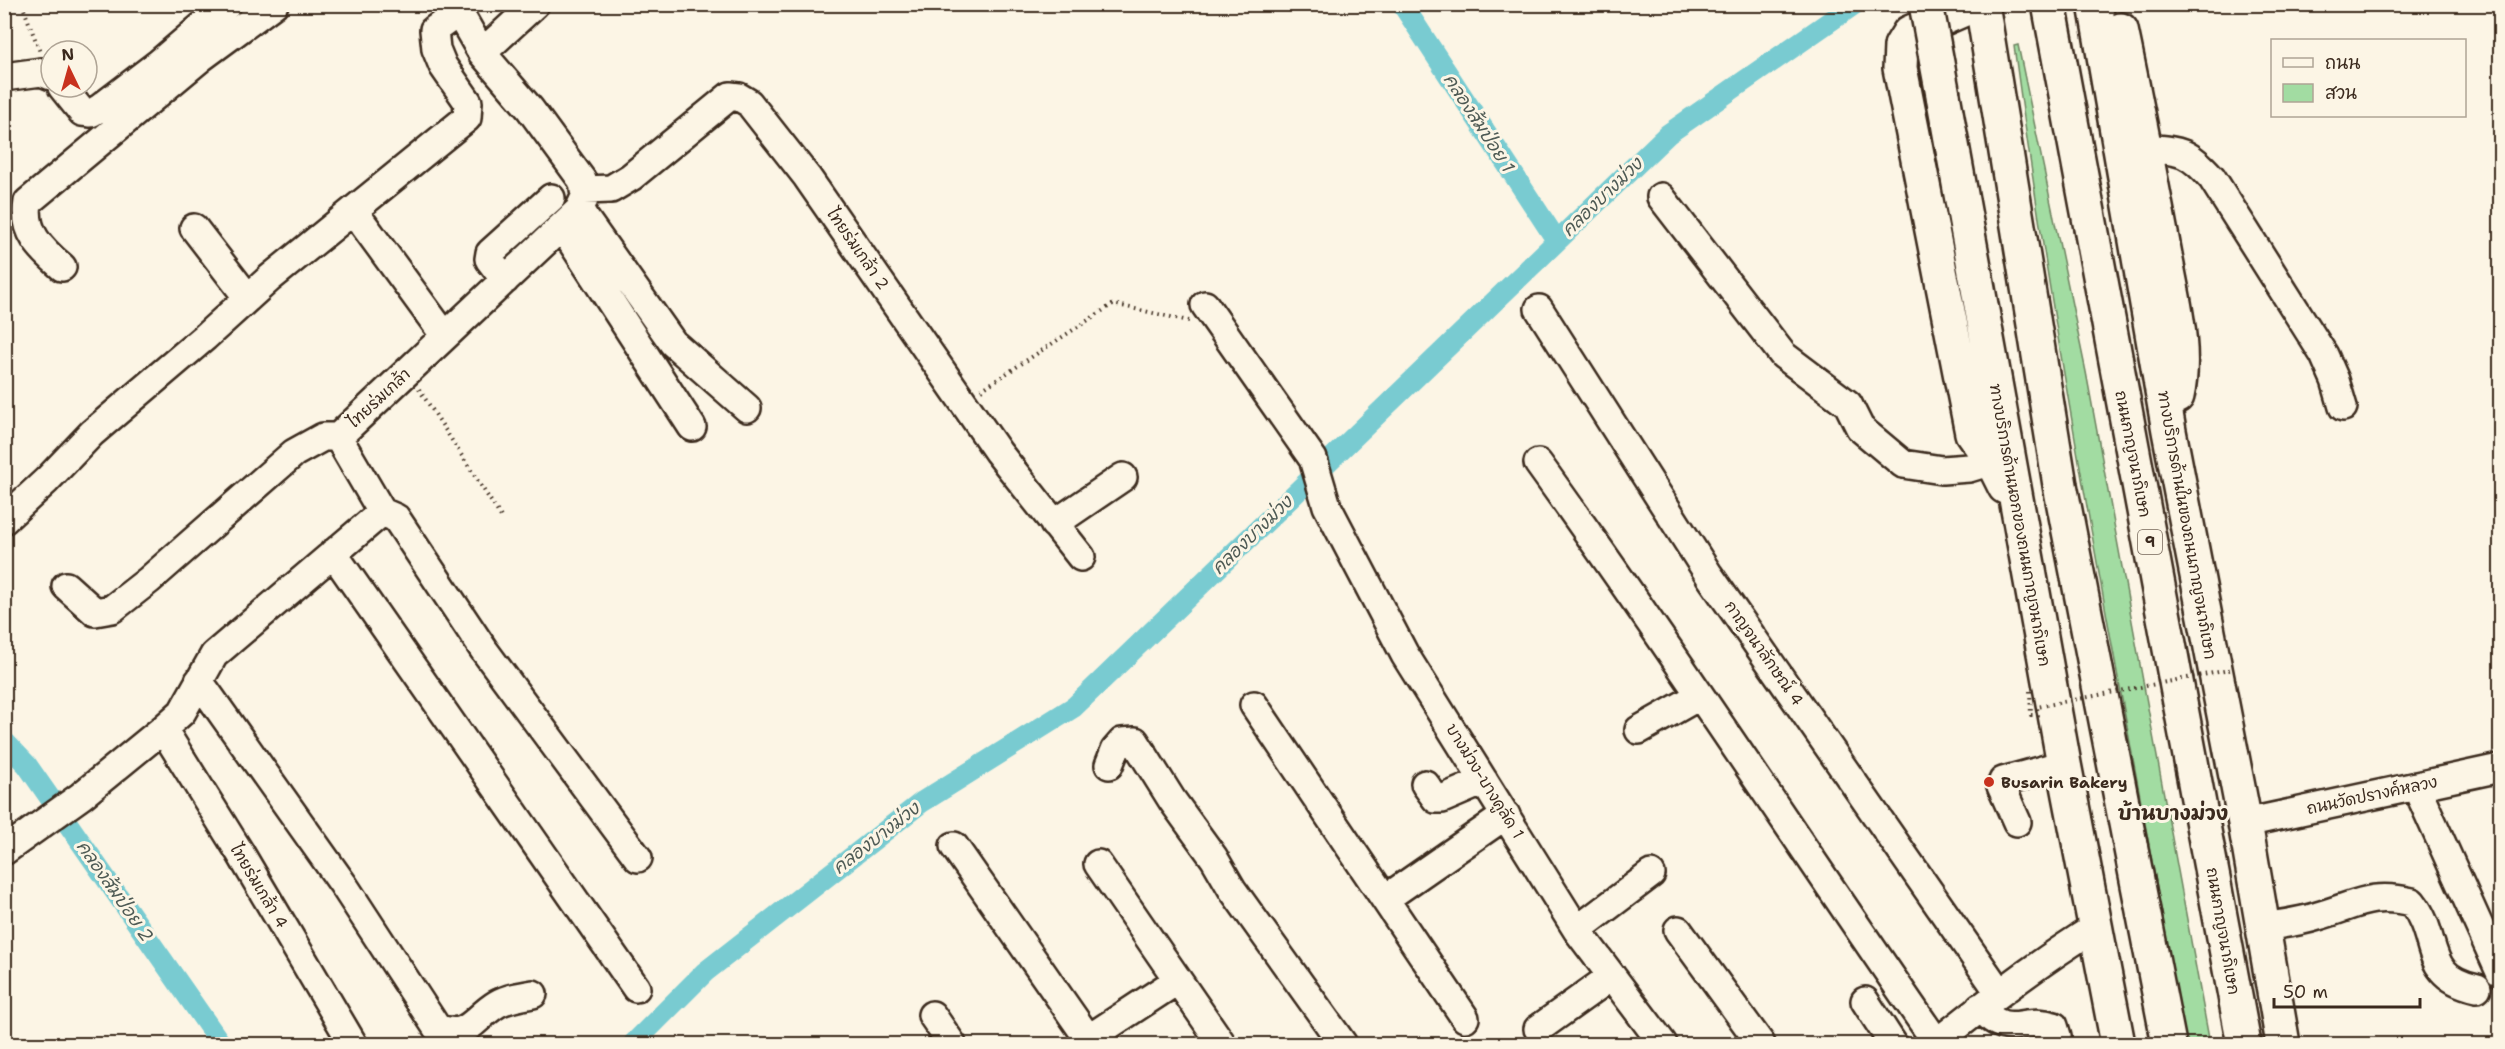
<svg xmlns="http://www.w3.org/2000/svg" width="2505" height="1049" viewBox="0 0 2505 1049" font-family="'Shantell Sans','Playpen Sans Thai',sans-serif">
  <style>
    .green { fill: #a2dca2; stroke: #6e8360; stroke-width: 1.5 }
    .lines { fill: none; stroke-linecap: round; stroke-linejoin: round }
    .canal { stroke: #79cbd1; stroke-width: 21 }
    .minor-casing { stroke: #3b2a1e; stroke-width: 32 }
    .major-casing { stroke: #3b2a1e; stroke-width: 38 }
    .highway-casing { stroke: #3b2a1e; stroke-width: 38 }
    .path { stroke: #3b2a1e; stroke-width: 4; stroke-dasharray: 1.5 4.5; stroke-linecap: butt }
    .minor { stroke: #fcf5e5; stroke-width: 27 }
    .major { stroke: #fcf5e5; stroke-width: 33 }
    .highway { stroke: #fcf5e5; stroke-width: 33 }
    .major-bridge-casing { stroke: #3b2a1e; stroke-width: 38; stroke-linecap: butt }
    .path-bridge { stroke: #3b2a1e; stroke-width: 4; stroke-dasharray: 1.5 4.5; stroke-linecap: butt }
    .major-bridge { stroke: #fcf5e5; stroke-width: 33 }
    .poi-dot { fill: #c8321e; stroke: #fcf5e5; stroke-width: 2 }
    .labels { text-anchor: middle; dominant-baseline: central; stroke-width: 6; stroke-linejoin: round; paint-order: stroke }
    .shield { fill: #fcf5e5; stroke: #75675a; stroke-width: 1.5 }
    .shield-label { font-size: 15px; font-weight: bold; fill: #3b2a1e }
    .street-label { font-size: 16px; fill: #3b2a1e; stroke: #fcf5e5 }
    .poi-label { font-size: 16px; font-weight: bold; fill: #3b2a1e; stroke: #fcf5e5; text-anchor: start }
    .water-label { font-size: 18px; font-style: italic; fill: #4e5a54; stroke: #fcf5e5 }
    .quarter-label { font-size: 20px; font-weight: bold; fill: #3b2a1e; stroke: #fcf5e5 }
  </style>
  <rect width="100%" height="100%" fill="#fcf5e5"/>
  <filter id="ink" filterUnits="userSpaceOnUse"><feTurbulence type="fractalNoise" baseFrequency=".0167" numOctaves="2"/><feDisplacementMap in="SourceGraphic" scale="12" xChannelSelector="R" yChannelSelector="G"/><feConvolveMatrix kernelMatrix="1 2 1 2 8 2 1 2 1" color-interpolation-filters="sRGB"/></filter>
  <g filter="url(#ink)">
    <path class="green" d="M2018,45L2086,372L2210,1044H2186C2125,712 2059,381 2014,46Z"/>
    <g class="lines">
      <path class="canal" d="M1402,4L1557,241
        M4,741L27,765L221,1044
        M633,1044L705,972L922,802L1074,707L1668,134L1855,4"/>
      <defs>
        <path id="minor" d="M482,53L535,4
          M4,77L41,72L51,76
          M62,87L82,112L91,113L100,108L159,63L228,4
          M2146,148C2181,151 2188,151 2212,178L2324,355L2335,380L2343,407
          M584,190L611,189L631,177L730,96L739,97L749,103L807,177L998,452L1081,557
          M1661,197L1783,355L1848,404L1860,428L1903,464L1942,470L1969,468L1992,461
          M579,210L673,343L747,408
          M361,221L445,336
          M562,227L692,427
          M194,228L248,298
          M62,267C41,249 23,232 28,202L202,57L274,4
          M505,280L489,259L490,253L551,198
          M1205,305L1313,459L1327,506L1405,655L1577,930L1663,1044
          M1539,309L1709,575L1999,992
          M1538,463C1675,653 1803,850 1937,1043
          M382,512L396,518L484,650L638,858
          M4,520L47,480L92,433L205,337L270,278L467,118L468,102L443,66L436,49L434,30L459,12
          M1054,524L1123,477
          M333,553L636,988
          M66,586L95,612L112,609L149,580L294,453L323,437H338
          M199,681L343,884L437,1028C469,1040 472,1019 497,1004C508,998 521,996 533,994
          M1254,705L1465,1018
          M163,729L239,851L353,1044
          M1639,730L1699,696
          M1109,765L1115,750L1122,742L1135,741L1172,800L1214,858L1232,889L1343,1044
          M1425,784L1436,799H1442L1484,781
          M2416,786L2500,972
          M2017,822L2001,786L2003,781L2064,764
          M2245,823L2500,768
          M954,846L1092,1044
          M4,851L81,796L163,729L182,712L214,655L382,512L338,437L579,210L586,195L582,180L530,109L482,53L454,4
          M1098,864L1222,1044
          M1385,899L1506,815
          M2263,927C2281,924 2300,922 2318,916C2357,905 2370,892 2412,902C2441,939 2420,976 2477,988
          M1577,930L1651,874
          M1678,930L1761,1044
          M1865,1001L1893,1044
          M1980,1007C2009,1042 2022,1015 2054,1026L2057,1036
          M932,1015L952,1044
          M1538,1029L1612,976
          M1088,1039L1178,980
          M1935,1044C1988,1001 2038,963 2096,927"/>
        <path id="major" d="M1976,4L1909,33L1901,46L1900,68L1972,433L1992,461L2005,487
          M2095,4L2169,431L2245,823L2283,1044
          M2121,30C2137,105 2151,180 2165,255C2173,300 2187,350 2177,396
          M1943,95L2064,764L2118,1044"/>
        <path id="highway" d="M1982,4L2060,485L2169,1044
          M2049,4L2244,1044"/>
      </defs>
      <use href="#minor" class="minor-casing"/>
      <use href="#major" class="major-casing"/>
      <use href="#highway" class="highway-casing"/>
      <path class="path" d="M22,4L40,52
        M419,389L503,520
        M981,390L1113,304L1189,321"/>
      <use href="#minor" class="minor"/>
      <use href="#major" class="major"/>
      <use href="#highway" class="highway"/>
      <defs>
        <path id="major-bridge" d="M1926,4L1943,95"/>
      </defs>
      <use href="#major-bridge" class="major-bridge-casing"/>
      <path class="path-bridge" d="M2030,691L2031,715H2038L2037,707L2234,669"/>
      <use href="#major-bridge" class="major-bridge"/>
    </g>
  </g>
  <circle class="poi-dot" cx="1989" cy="782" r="6"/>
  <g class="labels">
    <rect class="shield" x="2138" y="530" width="24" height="24" rx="4.5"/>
    <g class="shield-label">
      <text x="2150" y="542">9</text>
    </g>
    <g class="street-label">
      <text transform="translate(858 249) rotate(55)">ไทยร่มเกล้า 2</text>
      <text transform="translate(379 398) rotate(-43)">ไทยร่มเกล้า</text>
      <text transform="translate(2133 454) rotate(79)">ถนนกาญจนาภิเษก</text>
      <text transform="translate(2020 525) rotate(80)">ทางบริการด้านนอกของถนนกาญจนาภิเษก</text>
      <text transform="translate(2187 525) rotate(80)">ทางบริการด้านในของถนนกาญจนาภิเษก</text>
      <text transform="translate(1764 653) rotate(55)">กาญจนาลักษณ์ 4</text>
      <text transform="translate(1485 781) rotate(58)">บางม่วง-บางคูลัด 1</text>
      <text transform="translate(2372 795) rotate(-12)">ถนนวัดปรางค์หลวง</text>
      <text transform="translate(259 886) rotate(59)">ไทยร่มเกล้า 4</text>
      <text transform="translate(2223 931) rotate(80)">ถนนกาญจนาภิเษก</text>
    </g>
    <g class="poi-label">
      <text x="2001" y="782">Busarin Bakery</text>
    </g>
    <g class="water-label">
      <text transform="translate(1479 123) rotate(57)">คลองส้มป่อย 1</text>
      <text transform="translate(1602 197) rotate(-44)">คลองบางม่วง</text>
      <text transform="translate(1252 535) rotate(-44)">คลองบางม่วง</text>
      <text transform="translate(876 838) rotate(-38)">คลองบางม่วง</text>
      <text transform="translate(115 891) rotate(55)">คลองส้มป่อย 2</text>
    </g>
    <g class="quarter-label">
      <text x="2173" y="813">บ้านบางม่วง</text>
    </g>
  </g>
  <rect width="2505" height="1049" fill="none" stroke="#fcf5e5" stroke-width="24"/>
  <rect x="12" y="12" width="2481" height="1025" fill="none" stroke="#3b2a1e" stroke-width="2" filter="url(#ink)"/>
  <rect x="2271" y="39" width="195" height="78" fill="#fcf5e5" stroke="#afa495" stroke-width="1.5"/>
  <rect x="2283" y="58" width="30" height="9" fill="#fcf5e5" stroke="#afa495" stroke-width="1.5"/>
  <text x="2325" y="69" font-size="18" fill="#3b2a1e">ถนน</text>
  <rect x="2283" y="84" width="30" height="18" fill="#a2dca2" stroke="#afa495" stroke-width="1.5"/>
  <text x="2325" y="99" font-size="18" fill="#3b2a1e">สวน</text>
  <g transform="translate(69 69) rotate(355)"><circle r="28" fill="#fcf5e5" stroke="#afa495" stroke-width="1.5"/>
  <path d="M0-4.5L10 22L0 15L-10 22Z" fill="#c8321e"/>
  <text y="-9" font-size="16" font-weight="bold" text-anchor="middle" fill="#3b2a1e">N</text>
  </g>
  <path d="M2274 998v9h146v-9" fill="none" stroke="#3b2a1e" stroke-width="3"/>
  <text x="2283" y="998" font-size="18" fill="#3b2a1e" stroke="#fcf5e5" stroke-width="4.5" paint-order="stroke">50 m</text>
</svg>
